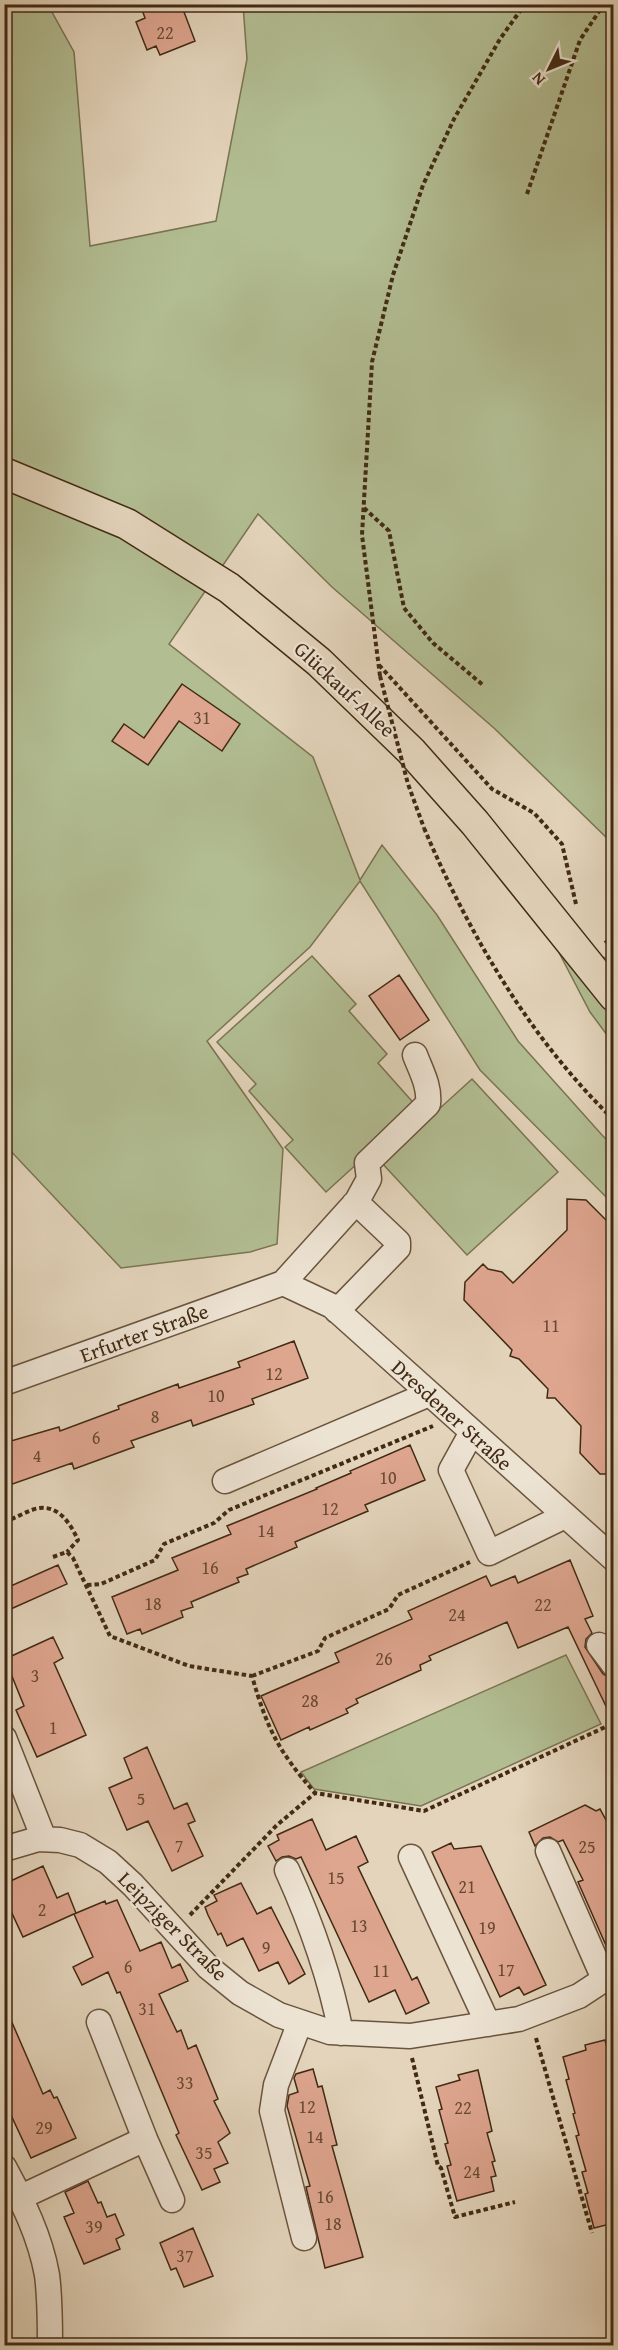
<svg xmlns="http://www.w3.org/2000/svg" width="618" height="2350" viewBox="0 0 618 2350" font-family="'Gentium Book Plus',serif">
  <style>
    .green { fill: #b2bd92; stroke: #7a7452; stroke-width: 1.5 }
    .building { fill: #dea58f; stroke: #412a13; stroke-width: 1.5 }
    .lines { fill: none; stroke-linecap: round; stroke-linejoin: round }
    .minor-casing { stroke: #6a543d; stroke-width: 27 }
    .major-casing { stroke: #412a13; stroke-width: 33 }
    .path { stroke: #412a13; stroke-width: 4; stroke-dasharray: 4.5 3; stroke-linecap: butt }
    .minor { stroke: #ede3d3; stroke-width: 24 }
    .major { stroke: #e3d4bb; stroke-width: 30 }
    .path-bridge { stroke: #412a13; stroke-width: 4; stroke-dasharray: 4.5 3; stroke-linecap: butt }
    .labels { text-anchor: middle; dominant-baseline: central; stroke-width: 4.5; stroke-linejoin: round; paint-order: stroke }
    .number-label { font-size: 18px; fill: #684932 }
    .street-label { font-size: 21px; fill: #412a13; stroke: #ede3d3 }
  </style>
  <rect width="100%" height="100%" fill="#e3d4bb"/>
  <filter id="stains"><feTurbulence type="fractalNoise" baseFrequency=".00333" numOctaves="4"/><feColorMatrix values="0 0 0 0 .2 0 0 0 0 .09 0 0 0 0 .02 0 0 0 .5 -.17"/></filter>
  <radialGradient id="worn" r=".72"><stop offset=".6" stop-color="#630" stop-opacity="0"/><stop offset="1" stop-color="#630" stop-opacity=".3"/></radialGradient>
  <path class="green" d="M5,5H48L74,52L90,246L216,221L247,59L243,5H613V844L495,729L332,587L258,514L169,644L313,757L360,880L382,845L437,915L518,1041L602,1135L613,1146V1204L480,1070L360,881L310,947L207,1041L283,1149L277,1244L250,1252L121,1268L5,1145Z
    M554,943L613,960V1043L590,1012Z
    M312,956L356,1004L349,1011L387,1054L378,1063L418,1108L326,1192L285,1147L293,1140L249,1091L256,1084L217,1042Z
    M472,1079L558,1172L467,1255L381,1162Z
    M566,1655L601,1724L421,1806L314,1789L301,1772Z"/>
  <path class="building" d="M140,4H181L195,41L160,55L156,46L147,50L136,22L145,18Z
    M182,684L240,724L222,751L179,721L148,765L112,741L124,724L144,738Z
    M399,975L429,1020L400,1040L369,996Z
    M567,1199L586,1200L614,1228V1474H600L580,1453L581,1426L555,1398H547L548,1389L519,1359L510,1356L512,1350L464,1300L465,1282L483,1264L488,1269L502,1272L513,1283L567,1230Z
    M294,1341L308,1378L252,1399L254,1404L193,1426L191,1420L131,1441L134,1447L74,1469L72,1463L4,1487V1443L59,1427L60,1431L119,1409L118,1406L178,1384L179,1388L240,1367L238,1362Z
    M410,1445L425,1480L365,1505L368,1511L295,1542L297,1547L246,1569L248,1574L237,1578L239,1582L191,1602L193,1607L181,1611L183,1617L142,1634L140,1629L127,1634L112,1597L178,1570L172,1558L231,1534L227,1526L317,1489L316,1488L351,1473L350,1471Z
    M570,1560L593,1616L585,1619L592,1633L586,1639L585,1647L603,1674L614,1680V1723L568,1627L518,1648L507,1622L429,1656L431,1660L420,1665L421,1670L356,1699L358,1703L346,1709L348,1713L310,1730L309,1727L281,1740L261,1696L339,1662L335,1653L412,1619L408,1611L486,1576L491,1586L515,1576L518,1583Z
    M58,1565L67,1584L4,1612V1589Z
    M53,1637L63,1658L54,1663L86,1735L37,1757L16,1710L24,1706L5,1659Z
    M147,1747L174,1809L187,1803L195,1821L188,1824L203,1856L172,1871L148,1821L127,1830L109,1788L132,1778L124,1758Z
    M585,1805L596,1811L600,1809L614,1835V1959H612L578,1882L583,1880L563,1840L558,1842L550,1837L543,1838L535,1846L529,1832Z
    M312,1819L326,1850L356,1836L368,1862L358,1867L412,1980L417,1977L429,2003L406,2014L395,1990L369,2002L301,1857L296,1859L289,1856L282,1857L276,1861L268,1846L279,1840L277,1835Z
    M451,1843L454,1849L481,1846L546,1985L524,1995L519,1987L500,1997L432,1852Z
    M43,1866L57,1898L68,1893L76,1913L23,1937L4,1896V1884Z
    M241,1883L257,1914L271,1907L305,1974L289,1984L278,1962L259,1971L243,1938L227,1946L221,1933L218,1935L208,1915L205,1907L217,1901L214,1895Z
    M117,1900L140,1951L161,1942L172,1968L180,1964L188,1981L159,1994L177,2032L181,2030L188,2049L196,2045L218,2099L214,2101L230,2133L218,2142L228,2163L214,2169L220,2182L202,2190L176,2135L179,2133L120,1992L117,1993L108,1972L82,1985L73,1967L93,1957L74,1914L105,1901L106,1904Z
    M4,2004L43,2094L50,2090L54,2098L57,2097L76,2138L31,2158L4,2100Z
    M605,2040L614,2073V2223L594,2228L585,2194L588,2193L582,2172L586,2171L576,2136L579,2135L573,2114L575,2113L566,2080L569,2079L563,2057L586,2050L585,2045Z
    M313,2069L318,2087L322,2086L337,2145L332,2146L363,2257L325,2268L306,2187L310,2186L287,2106L289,2095L298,2092L294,2078L296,2074Z
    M478,2070L492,2131L487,2133L495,2161L492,2162L496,2176L491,2177L494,2191L457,2201L447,2166L451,2165L445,2144L448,2143L439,2110L442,2109L436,2087L460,2080L458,2075Z
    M88,2181L98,2203L101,2202L107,2217L115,2214L124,2235L116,2239L120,2249L84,2264L64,2217L74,2213L65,2192Z
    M193,2228L213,2276L184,2287L176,2268L171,2270L160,2243Z"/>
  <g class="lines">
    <defs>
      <path id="minor" d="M283,1283L332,1306L614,1559
        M337,1311L398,1248V1242L360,1206L354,1204
        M4,1383L283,1283L357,1201L369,1179L367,1163L428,1104C430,1086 421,1071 415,1055
        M472,1432L451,1470L489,1553L565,1516
        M225,1481L429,1394
        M599,1645L614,1665
        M4,1738L44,1839
        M4,1849L38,1839L60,1840L80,1845L108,1862L133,1885L208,1967L240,1993L279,2015L330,2032L410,2036L519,2019L579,1996L614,1973
        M548,1851L604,1979
        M411,1857L488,2024
        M287,1870C311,1923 330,1976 341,2033
        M99,2022L145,2139
        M300,2022L276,2085L272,2111L304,2238
        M4,2167C23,2202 40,2236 47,2275C50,2298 50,2322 50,2346
        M21,2197L145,2139L172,2200"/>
      <path id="major" d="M4,473L127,524L229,588L319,662L411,751L475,823L614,996"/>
    </defs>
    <use href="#minor" class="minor-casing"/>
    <use href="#major" class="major-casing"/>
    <path class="path" d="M527,194L580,40L604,4
      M364,508L389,531L404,608L433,643L483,685
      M379,665L492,789L534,813L562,844L576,904
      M380,676L362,535L372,362L393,275L423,185L454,119L500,39L525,4
      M424,828C469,934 530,1039 614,1120
      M605,943L614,936
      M4,1521C16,1519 29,1509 40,1508C60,1506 71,1525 78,1540L67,1552
      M53,1557L67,1552L73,1558L110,1636L189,1666L252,1676C267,1729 279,1752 315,1793
      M87,1585L101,1584L155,1560L164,1544L214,1523L229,1510L433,1426
      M252,1676L318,1651L325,1638L389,1609L398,1595L470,1562
      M190,1915L277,1825L315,1793L424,1811L614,1723
      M536,2038L592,2233
      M412,2058L438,2166L441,2168L455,2217L515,2202"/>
    <use href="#minor" class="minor"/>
    <use href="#major" class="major"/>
    <path class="path-bridge" d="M380,676L408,784L424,828"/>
  </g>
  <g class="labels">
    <g class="number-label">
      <text x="165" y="32">22</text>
      <text x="202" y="717">31</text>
      <text x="551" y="1325">11</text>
      <text x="274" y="1373">12</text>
      <text x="216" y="1395">10</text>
      <text x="155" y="1416">8</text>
      <text x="96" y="1437">6</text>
      <text x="37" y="1455">4</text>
      <text x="388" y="1477">10</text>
      <text x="330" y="1508">12</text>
      <text x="266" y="1530">14</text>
      <text x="210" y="1567">16</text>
      <text x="153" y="1603">18</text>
      <text x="543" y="1604">22</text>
      <text x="457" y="1614">24</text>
      <text x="384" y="1658">26</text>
      <text x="35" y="1675">3</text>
      <text x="310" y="1700">28</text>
      <text x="53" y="1727">1</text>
      <text x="141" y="1798">5</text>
      <text x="179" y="1845">7</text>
      <text x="587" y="1846">25</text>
      <text x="336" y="1877">15</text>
      <text x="467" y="1886">21</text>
      <text x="42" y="1909">2</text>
      <text x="359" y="1925">13</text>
      <text x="487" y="1927">19</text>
      <text x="266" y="1947">9</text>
      <text x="128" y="1966">6</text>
      <text x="506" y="1969">17</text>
      <text x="381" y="1970">11</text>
      <text x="147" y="2008">31</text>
      <text x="185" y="2082">33</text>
      <text x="307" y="2106">12</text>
      <text x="463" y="2107">22</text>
      <text x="44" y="2127">29</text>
      <text x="315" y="2136">14</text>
      <text x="204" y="2152">35</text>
      <text x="472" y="2171">24</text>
      <text x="325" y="2196">16</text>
      <text x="333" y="2223">18</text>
      <text x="94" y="2226">39</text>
      <text x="185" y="2255">37</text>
    </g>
    <g class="street-label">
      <text transform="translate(345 689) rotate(43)">Glückauf-Allee</text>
      <text transform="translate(144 1333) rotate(-20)">Erfurter Straße</text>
      <text transform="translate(452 1415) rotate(42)">Dresdener Straße</text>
      <text transform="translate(173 1926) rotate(45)">Leipziger Straße</text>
    </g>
  </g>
  <rect width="618" height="2350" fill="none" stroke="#e3d4bb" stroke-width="24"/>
  <rect x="6" y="6" width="606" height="2338" fill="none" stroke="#412a13" stroke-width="3"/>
  <rect x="12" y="12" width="594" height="2326" fill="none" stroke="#412a13" stroke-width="1.5"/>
  <g transform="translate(549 69) rotate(227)" stroke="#ede3d3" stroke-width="4.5" paint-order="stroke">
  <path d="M0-4.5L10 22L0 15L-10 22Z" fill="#412a13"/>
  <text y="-9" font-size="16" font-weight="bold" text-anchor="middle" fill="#412a13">N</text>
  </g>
  <rect width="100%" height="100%" filter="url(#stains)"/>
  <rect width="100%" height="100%" fill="url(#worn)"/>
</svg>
